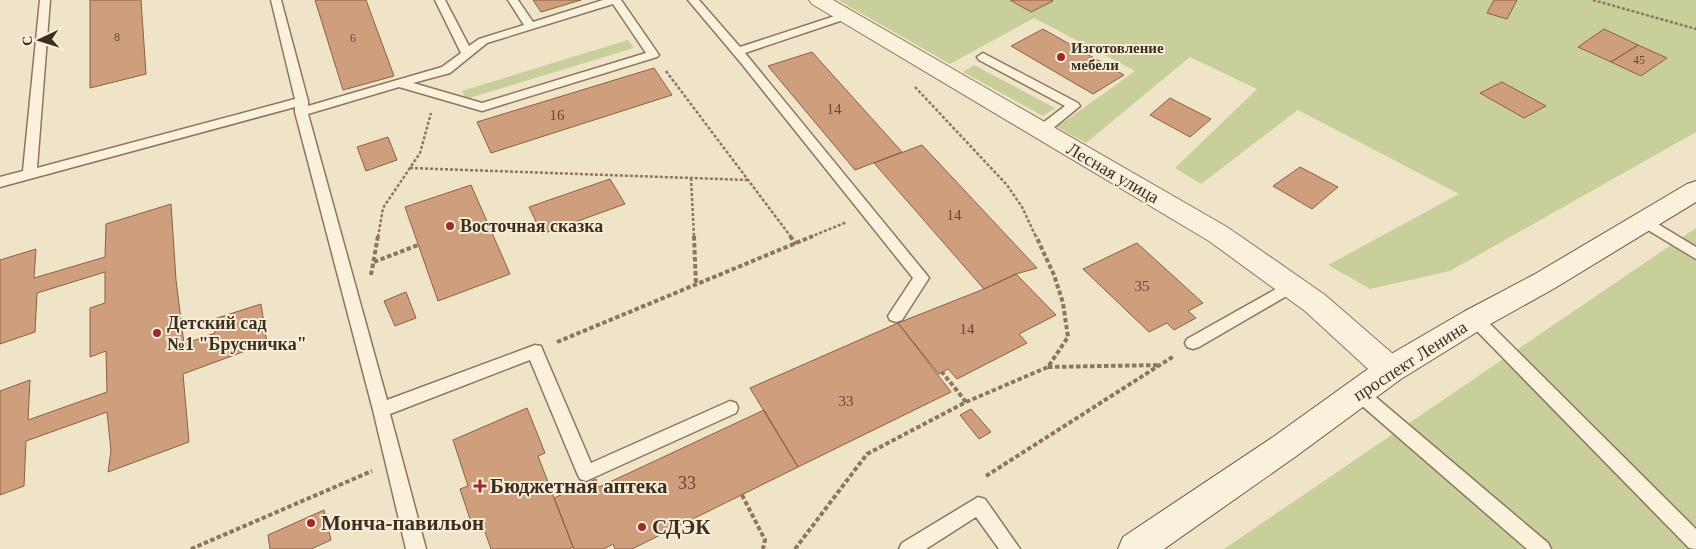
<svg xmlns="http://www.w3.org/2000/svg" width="1696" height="549" viewBox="0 0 1696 549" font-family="'Times New Roman',serif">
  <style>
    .green { fill: #c9cf9b }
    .building { fill: #cf9f7d; stroke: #8d5f41 }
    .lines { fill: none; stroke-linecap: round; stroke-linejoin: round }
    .lane-casing { stroke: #8d765c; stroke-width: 3 }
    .street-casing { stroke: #8d765c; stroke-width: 2 }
    .secondary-casing { stroke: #6f573f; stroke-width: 2 }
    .path-far1 { stroke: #8d765c; stroke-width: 2.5; stroke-dasharray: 3 2; stroke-linecap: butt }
    .path { stroke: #8d765c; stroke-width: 4; stroke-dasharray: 4.5 2.5; stroke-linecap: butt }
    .lane { fill: #faf1dc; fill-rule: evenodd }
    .street { fill: #faf1dc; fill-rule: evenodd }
    .secondary { fill: #faf1dc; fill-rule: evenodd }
    .poi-dot { fill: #9e2a2b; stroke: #f7eed8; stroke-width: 2 }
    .labels { text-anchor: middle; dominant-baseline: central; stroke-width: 4; stroke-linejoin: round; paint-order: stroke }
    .far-number-label { font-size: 12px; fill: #624a37 }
    .far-poi-label { font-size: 15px; font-weight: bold; fill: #3d2e20; stroke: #f7eed8; text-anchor: start }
    .number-label { font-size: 15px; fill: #624a37 }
    .street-label { font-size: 18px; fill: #3d2e20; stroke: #f7eed8 }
    .poi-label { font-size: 18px; font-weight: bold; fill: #3d2e20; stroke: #f7eed8; text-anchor: start }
    .near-number-label { font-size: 18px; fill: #624a37 }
    .near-poi-label { font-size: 21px; font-weight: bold; fill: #3d2e20; stroke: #f7eed8; text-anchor: start }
  </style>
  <rect width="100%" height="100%" fill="#f0e4c8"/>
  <path class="green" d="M838,0H1696V132L1450,271L1370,289L1328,265L1459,194L1298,110L1201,184L1175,168L1257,89L1190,57L1086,143L1057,127L1135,71L1034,18L950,64Z
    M628,40L634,48L466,99L462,91Z
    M974,65L1055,108L1043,116L963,72Z
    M1696,228V549H1224Z"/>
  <path class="building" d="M90,0H141L146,74L90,88Z
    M315,0H366L394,76L343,90Z
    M533,0H581L541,12Z
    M1010,0H1051L1053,1L1031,12Z
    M1494,0H1517L1507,19L1487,13Z
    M1043,29L1124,75L1093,94L1011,46Z
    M1604,29L1638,45L1611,62L1578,47Z
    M1638,45L1667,58L1641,76L1611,62Z
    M812,52L902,152L855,170L768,66Z
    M654,68L672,95L491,153L477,122Z
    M1502,82L1546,106L1524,118L1480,93Z
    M1170,98L1211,119L1190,137L1150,115Z
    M388,137L397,160L366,171L357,147Z
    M922,145L1037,268L1016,274L984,289L874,163Z
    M1300,167L1338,187L1312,209L1273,186Z
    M610,179L625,204L542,234L529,207Z
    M471,185L510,274L438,301L405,207Z
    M171,204L176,280L184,344L215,333L214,319L261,304L267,343L183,374L189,442L108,472L111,451L107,412L26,441L24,486L0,495V391L30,380L28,420L107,392L106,351L90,357V308L105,303V272L37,293L35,332L0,344V260L36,249L34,278L105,257L106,224Z
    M1137,243L1203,303L1188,311L1196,318L1174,330L1167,323L1149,332L1083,269Z
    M1016,274L1056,315L1019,334L1027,343L957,379L948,369L939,374L898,323L984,289Z
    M406,292L416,318L395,326L384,301Z
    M898,323L951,392L798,467L750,388Z
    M527,408L545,453L538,456L573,547L569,549H491L480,518L471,522L460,489L468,486L453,440Z
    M971,409L991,432L979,439L960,415Z
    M764,410L798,467L632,549H615L613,544L604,549H574L554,498L596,479L599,487Z
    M324,510L331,540L311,549H270L268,535Z"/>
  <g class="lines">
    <defs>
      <path id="lane" d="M40,0H50L37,168L295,99L271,0H281L308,101V106L442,67L461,53L435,0H445L469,46L479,39L524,25L508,0H518L533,22L603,0H621L659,55L657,57L482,111L399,87L308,114L387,400L535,345L541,346L543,351L591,463L730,401L736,403L738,408L736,413L586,481L580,479L577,473L530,360L390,414L426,549H406L373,410L295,112V107L0,187V177L23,171ZM613,4L646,53L482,103L413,83L450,73L487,43Z
        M688,0H699L740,47L841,14H849L851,16L849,18L745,53L926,274L929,278L902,320L896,322L890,320L888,316L913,278L741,63Z
        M983,53L1078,103L1080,106L1046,134H1036L1035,131L1036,128L1065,106L979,60L977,57Z
        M1643,215L1696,247V259L1638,224L1636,220L1638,216Z
        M1292,280L1297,282L1300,286L1297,290L1199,347L1193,349L1187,347L1185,343L1187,339Z
        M1475,313L1481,315L1696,529V549L1689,548L1469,323L1467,319L1469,315Z
        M1359,386L1365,388L1548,543L1551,549H1527L1353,398L1351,393L1353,388Z
        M978,497L985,499L1020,549H999L976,517L926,549H899L902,543Z"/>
      <path id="street" d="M809,0H833L1227,227L1325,295L1401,361L1405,370L1401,379L1390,382L1379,379L1305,311L1209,241L812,4Z"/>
      <path id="secondary" d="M1696,181V202L1555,288L1485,327L1401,379L1295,457L1164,549H1118L1123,537L1273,437L1379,361L1465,311L1535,274L1687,184Z"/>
    </defs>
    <use href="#lane" class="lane-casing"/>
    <use href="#street" class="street-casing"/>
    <use href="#secondary" class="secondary-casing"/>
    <path class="path-far1" d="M1593,0L1696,29
      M666,71L791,237
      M915,87L1007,185L1022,207L1036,237
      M410,168L748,180
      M691,178L694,237
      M378,237L383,208L420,153L431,113
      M810,237L847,222"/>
    <path class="path" d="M694,236L696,285
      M790,236L796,244
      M374,262L418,245
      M371,275L378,236
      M557,342L813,236
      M1048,367L1160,365
      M966,402L1048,367L1068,337L1063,303L1054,275L1036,236
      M986,476L1174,356
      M742,495L765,540L763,549
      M191,549L372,471
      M795,549L867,454L966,402L942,372"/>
    <use href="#lane" class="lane"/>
    <use href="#street" class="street"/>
    <use href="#secondary" class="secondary"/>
  </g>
  <g class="poi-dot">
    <circle cx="1061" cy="57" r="5"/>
    <circle cx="450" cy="226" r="5"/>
    <circle cx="157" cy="333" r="5"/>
    <path d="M477.5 478.5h5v5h5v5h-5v5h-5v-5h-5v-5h5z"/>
    <circle cx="311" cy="523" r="5"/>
    <circle cx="642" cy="527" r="5"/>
  </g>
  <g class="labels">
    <g class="far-number-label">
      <text x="117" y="37">8</text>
      <text x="353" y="38">6</text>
      <text x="1639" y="60">45</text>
    </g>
    <g class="far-poi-label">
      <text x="1071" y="48">Изготовление<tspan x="1071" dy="17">мебели</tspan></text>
    </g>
    <g class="number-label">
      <text x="834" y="109">14</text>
      <text x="557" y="115">16</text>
      <text x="954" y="215">14</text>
      <text x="1142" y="286">35</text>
      <text x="967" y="329">14</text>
      <text x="846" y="401">33</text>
    </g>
    <g class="street-label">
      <text transform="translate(1113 173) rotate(30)">Лесная улица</text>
      <text transform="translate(1410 361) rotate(-33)">проспект Ленина</text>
    </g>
    <g class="poi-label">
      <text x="460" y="226">Восточная сказка</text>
      <text x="167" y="323">Детский сад<tspan x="167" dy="21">№1 "Брусничка"</tspan></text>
    </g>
    <g class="near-number-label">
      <text x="687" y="483">33</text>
    </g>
    <g class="near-poi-label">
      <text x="490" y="486">Бюджетная аптека</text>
      <text x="321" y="523">Монча-павильон</text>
      <text x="652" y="527">СДЭК</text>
    </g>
  </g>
  <g transform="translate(40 40) rotate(266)" stroke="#f7eed8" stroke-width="4" paint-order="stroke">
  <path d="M0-4L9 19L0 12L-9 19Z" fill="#3d2e20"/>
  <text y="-8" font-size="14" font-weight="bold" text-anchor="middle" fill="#3d2e20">С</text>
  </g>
</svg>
